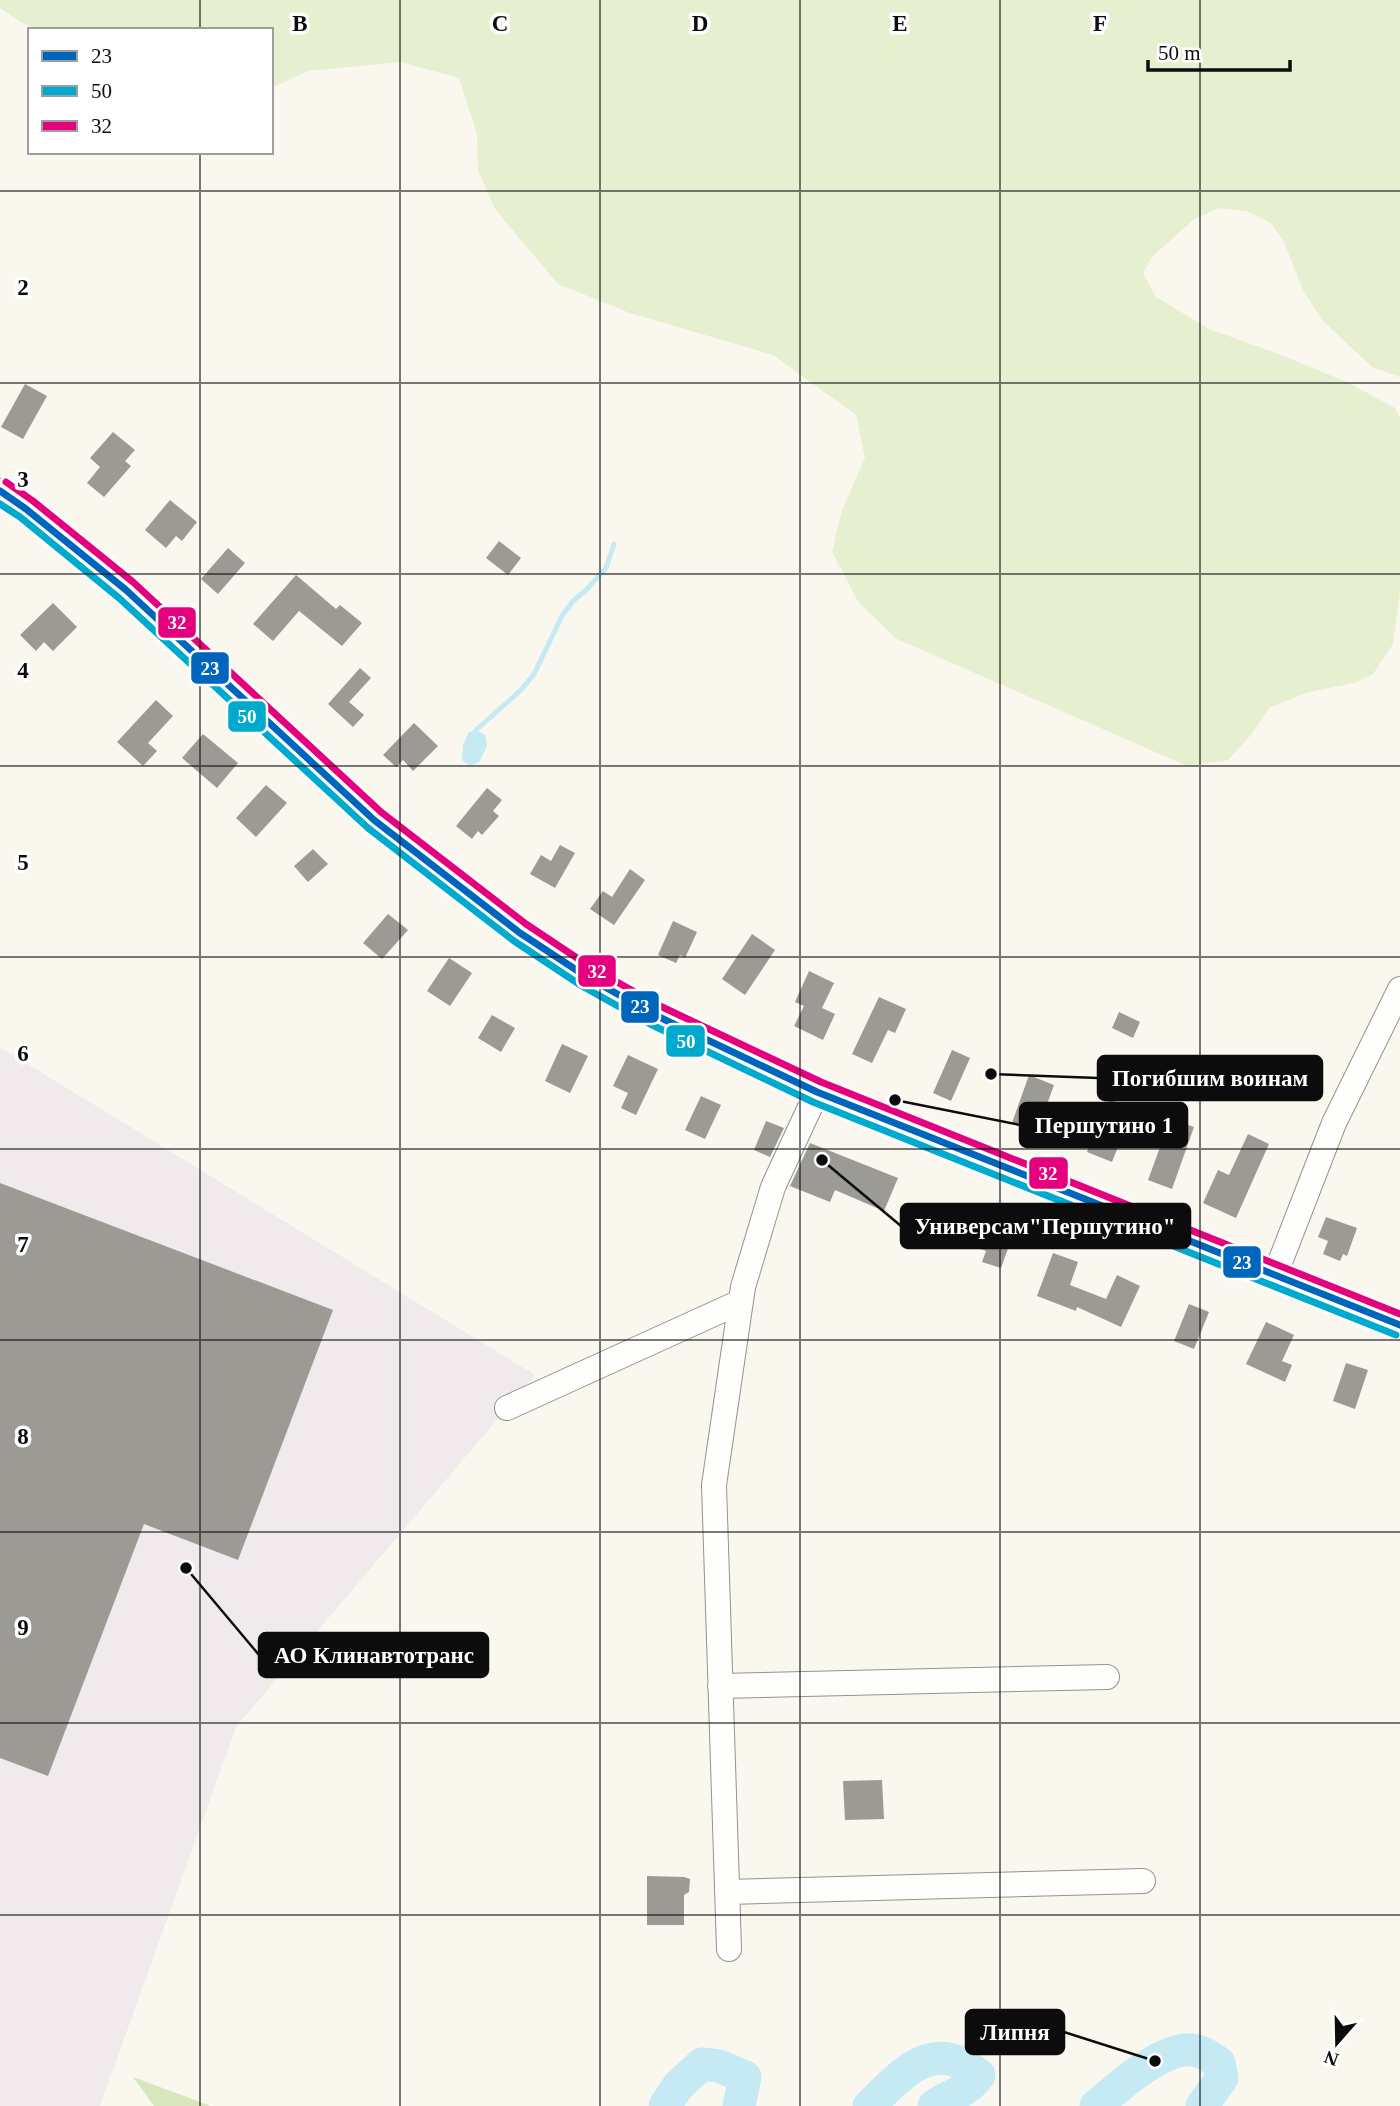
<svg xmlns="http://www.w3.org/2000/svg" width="1400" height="2106" viewBox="0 0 1400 2106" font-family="'Times New Roman',serif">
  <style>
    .industrial { fill: #f0eaed }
    .green { fill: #e6efcf }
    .forest { fill: #d7e6bd }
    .water { fill: #c6eaf4 }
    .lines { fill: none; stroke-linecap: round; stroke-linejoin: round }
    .stream { stroke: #c6eaf4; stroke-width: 5 }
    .river { stroke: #c6eaf4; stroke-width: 33 }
    .building { fill: #9c9a95 }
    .minor-casing { stroke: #93928e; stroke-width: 26 }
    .minor { stroke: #fefefd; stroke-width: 24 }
    .bus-1-casing { stroke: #fff; stroke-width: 12 }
    .bus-2-casing { stroke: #fff; stroke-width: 12 }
    .bus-3-casing { stroke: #fff; stroke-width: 12 }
    .bus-1 { stroke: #0065bd; stroke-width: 7 }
    .bus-2 { stroke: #00a9ce; stroke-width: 7 }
    .bus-3 { stroke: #e5007d; stroke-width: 7 }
    .grid { fill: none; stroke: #0c0c0c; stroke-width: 2; stroke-opacity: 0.55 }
    .grid-label { font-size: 23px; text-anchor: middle; font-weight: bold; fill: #0c0c0c; stroke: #fff; stroke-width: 7; stroke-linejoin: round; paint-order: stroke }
    .leader { fill: none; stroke: #0c0c0c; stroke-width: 2.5 }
    .callout-dot { fill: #0c0c0c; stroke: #fff; stroke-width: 2.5 }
    .callout { fill: #0c0c0c; stroke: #0c0c0c; stroke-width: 2.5 }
    .callout-label { font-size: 23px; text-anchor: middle; font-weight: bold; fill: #fff }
    .line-badge { stroke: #fff; stroke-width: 2.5 }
    .badge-label { font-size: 19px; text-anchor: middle; font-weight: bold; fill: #fff }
  </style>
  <rect width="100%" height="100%" fill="#faf7ef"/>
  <path class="industrial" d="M0,1047L535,1375L236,1727L100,2106H0Z"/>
  <path class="green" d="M0,0H1400V377L1372,367L1322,320L1303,290L1284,242L1271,223L1246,211L1219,208L1194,219L1152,257L1143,273L1156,297L1209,329L1276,353L1347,382L1395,408L1400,418V592L1393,644L1373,674L1354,683L1309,692L1269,708L1250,736L1228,760L1187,766L897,639L859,603L832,552L842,510L865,458L856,415L773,355L630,313L558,284L495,209L478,170L477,134L459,78L401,62L308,71L271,88V30H38L22,23L0,8Z"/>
  <path class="forest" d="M133,2077L211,2106H154Z"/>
  <path class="water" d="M476,730L485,735L487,746L479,762L470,766L462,760L463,745L469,732Z"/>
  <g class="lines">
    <path class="stream" d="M476,730L521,690L534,674L562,616L573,601L586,590L606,568L614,544"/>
    <path class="river" d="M665,2106L678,2086L702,2064L719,2066L745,2077L739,2106
      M869,2106C891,2086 916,2053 949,2059C960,2061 971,2069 979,2075C966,2093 951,2094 934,2106
      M1096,2106C1118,2087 1155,2054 1184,2050C1198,2048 1209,2056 1219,2063L1222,2078L1202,2106"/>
  </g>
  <path class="building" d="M25,384L47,396L23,439L1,427Z
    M113,432L135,450L125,461L131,466L104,497L87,483L100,467L90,458Z
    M170,500L197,522L182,541L176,536L166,548L145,530Z
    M499,541L521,558L508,575L486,558Z
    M228,548L245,563L218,594L201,579Z
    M296,575L336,609L340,605L362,623L342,646L299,611L273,641L253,624Z
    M53,603L77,627L53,651L44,642L36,651L20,635Z
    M360,668L371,678L349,702L364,715L353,727L328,704Z
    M156,700L173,716L148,743L157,751L143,766L117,742Z
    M414,723L438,746L413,771L403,760L396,767L383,755Z
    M203,734L238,763L217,788L182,758Z
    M266,785L287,803L256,837L236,818Z
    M487,788L502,800L493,811L499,816L482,835L478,831L472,839L456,826Z
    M560,845L575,853L555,888L530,874L541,855L551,861Z
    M313,849L328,864L308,882L294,866Z
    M630,869L645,880L614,925L590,909L603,891L612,897Z
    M388,914L408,930L382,959L363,943Z
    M673,921L697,932L685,958L680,955L676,963L658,955Z
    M752,934L775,950L745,995L722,979Z
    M449,958L472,973L450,1006L427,991Z
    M809,971L834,983L822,1008L835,1014L823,1040L794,1026L804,1006L795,1002Z
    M879,997L906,1009L895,1033L888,1030L872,1063L852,1054Z
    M1119,1012L1140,1022L1133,1038L1112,1028Z
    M492,1015L515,1028L501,1052L478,1038Z
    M562,1044L588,1056L570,1093L545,1081Z
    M952,1050L970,1058L951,1101L933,1093Z
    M628,1055L658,1069L636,1115L621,1108L628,1093L613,1086Z
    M1029,1075L1054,1085L1037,1132L1012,1123Z
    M701,1096L721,1105L705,1139L685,1130Z
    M1109,1099L1133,1109L1112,1162L1087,1152Z
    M1174,1120L1194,1127L1172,1189L1148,1180L1163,1139L1167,1140Z
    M766,1121L784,1128L770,1157L754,1150Z
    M1248,1134L1269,1144L1236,1218L1203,1203L1218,1170L1229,1175Z
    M810,1143L898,1178L884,1211L835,1190L830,1202L790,1186Z
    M0,1183L333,1310L238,1560L144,1524L48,1776L0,1758Z
    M979,1213L1016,1226L1001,1268L982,1262L986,1251L967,1244Z
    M1326,1217L1357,1228L1347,1256L1343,1254L1340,1261L1323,1254L1328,1241L1318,1237Z
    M1053,1253L1078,1262L1070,1285L1106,1299L1117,1275L1140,1286L1121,1327L1077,1307L1076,1311L1037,1296Z
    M1189,1304L1209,1312L1194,1349L1174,1341Z
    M1266,1322L1294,1335L1282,1361L1292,1365L1285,1382L1246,1364Z
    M1346,1363L1368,1370L1355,1409L1333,1401Z
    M882,1780L884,1819L845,1820L843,1781Z
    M647,1876L684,1877L690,1879L689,1892L684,1895V1925H647Z"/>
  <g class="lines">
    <defs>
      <path id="minor" d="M0,491L26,509L126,590L374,820L520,933L587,977L655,1015L817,1092L1400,1325
        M1275,1275L1334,1123L1400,989
        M507,1408L740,1302
        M720,1686L1107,1677
        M727,1892L1143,1881
        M729,1949L714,1485L743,1287L773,1187L817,1092"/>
    </defs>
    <use href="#minor" class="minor-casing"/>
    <use href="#minor" class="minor"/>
    <defs>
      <path id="bus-1" d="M0,491L26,509L126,590L374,820L520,933L587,977L655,1015L817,1092L1400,1325"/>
      <path id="bus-2" d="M0,504L20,517L119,598L368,828L514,941L582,986L650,1024L813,1102L1396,1335"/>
      <path id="bus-3" d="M6,482L33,501L133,582L381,812L526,924L592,968L660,1006L821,1082L1400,1314"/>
    </defs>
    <use href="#bus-1" class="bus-1-casing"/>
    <use href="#bus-2" class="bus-2-casing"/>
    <use href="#bus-3" class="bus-3-casing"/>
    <use href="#bus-1" class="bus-1"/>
    <use href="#bus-2" class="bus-2"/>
    <use href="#bus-3" class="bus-3"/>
  </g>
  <path class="grid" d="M200,0V30M400,0V2106M600,0V2106M800,0V2106M1000,0V2106M1200,0V2106M200,152V2106M0,191H1400M0,383H1400M0,574H1400M0,766H1400M0,957H1400M0,1149H1400M0,1340H1400M0,1532H1400M0,1723H1400M0,1915H1400"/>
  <g class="grid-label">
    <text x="300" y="31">B</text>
    <text x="500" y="31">C</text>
    <text x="700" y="31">D</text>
    <text x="900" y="31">E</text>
    <text x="1100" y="31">F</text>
    <text x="23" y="295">2</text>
    <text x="23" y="487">3</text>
    <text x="23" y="678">4</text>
    <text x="23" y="870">5</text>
    <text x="23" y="1061">6</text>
    <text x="23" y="1252">7</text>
    <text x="23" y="1444">8</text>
    <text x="23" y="1635">9</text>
  </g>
  <path class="leader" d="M991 1074L1098 1078M895 1100L1020 1125M822 1160L901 1226M186 1568L259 1655M1155 2061L1064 2032"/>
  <g class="callout-dot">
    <circle cx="991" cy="1074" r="7"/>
    <circle cx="895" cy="1100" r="7"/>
    <circle cx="822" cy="1160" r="7"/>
    <circle cx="186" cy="1568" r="7"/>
    <circle cx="1155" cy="2061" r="7"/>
  </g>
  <g class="callout">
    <rect x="1098" y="1056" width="224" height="44" rx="7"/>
    <rect x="1020" y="1103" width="167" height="44" rx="7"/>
    <rect x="901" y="1204" width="289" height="44" rx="7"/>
    <rect x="259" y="1633" width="229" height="44" rx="7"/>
    <rect x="966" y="2010" width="98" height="44" rx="7"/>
  </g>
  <g class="callout-label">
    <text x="1210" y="1086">Погибшим воинам</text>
    <text x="1104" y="1133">Першутино 1</text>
    <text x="1045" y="1234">Универсам"Першутино"</text>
    <text x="374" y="1663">АО Клинавтотранс</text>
    <text x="1015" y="2040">Липня</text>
  </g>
  <g class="line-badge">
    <rect x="157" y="606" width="40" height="33" rx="7" fill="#e5007d"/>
    <rect x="190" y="651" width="40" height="34" rx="7" fill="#0065bd"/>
    <rect x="227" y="700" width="40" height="33" rx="7" fill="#00a9ce"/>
    <rect x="577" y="954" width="40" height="34" rx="7" fill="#e5007d"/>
    <rect x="620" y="990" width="40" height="34" rx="7" fill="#0065bd"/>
    <rect x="665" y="1024" width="41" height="34" rx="7" fill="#00a9ce"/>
    <rect x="1028" y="1156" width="41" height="34" rx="7" fill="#e5007d"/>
    <rect x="1222" y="1245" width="40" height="34" rx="7" fill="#0065bd"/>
  </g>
  <g class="badge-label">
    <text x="177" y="629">32</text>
    <text x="210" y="675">23</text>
    <text x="247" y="723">50</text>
    <text x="597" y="978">32</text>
    <text x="640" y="1013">23</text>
    <text x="686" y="1048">50</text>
    <text x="1048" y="1180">32</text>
    <text x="1242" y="1269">23</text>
  </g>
  <rect x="28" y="28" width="245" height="126" fill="#ffffff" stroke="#9e9e9e" stroke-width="2"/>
  <rect x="42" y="51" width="35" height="10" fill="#0065bd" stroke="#9e9e9e" stroke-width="2"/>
  <text x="91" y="63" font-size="21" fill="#0c0c0c">23</text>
  <rect x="42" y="86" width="35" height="10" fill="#00a9ce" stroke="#9e9e9e" stroke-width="2"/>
  <text x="91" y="98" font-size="21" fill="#0c0c0c">50</text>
  <rect x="42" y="121" width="35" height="10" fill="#e5007d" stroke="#9e9e9e" stroke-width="2"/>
  <text x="91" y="133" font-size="21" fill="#0c0c0c">32</text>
  <g transform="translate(1337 2043) rotate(200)" stroke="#ffffff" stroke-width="5" paint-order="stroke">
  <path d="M0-5L12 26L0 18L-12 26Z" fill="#0c0c0c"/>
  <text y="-10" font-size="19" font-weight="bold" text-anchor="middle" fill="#0c0c0c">N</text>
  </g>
  <path d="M1148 60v10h142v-10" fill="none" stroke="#0c0c0c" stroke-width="3.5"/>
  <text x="1158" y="60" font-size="21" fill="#0c0c0c" stroke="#ffffff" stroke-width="5" paint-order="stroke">50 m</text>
</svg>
